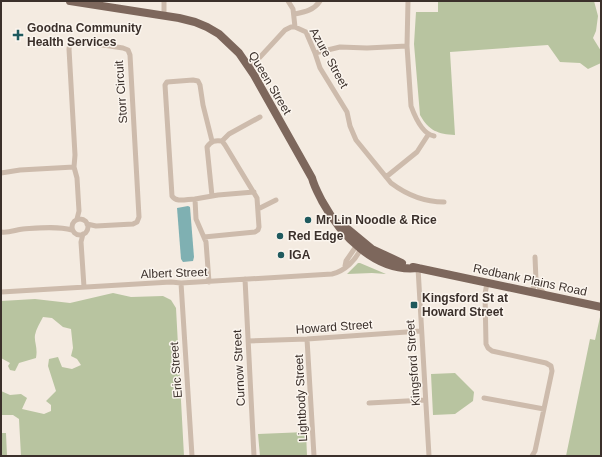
<svg xmlns="http://www.w3.org/2000/svg" width="602" height="457" viewBox="0 0 602 457" font-family="Helvetica,sans-serif">
  <style>
    .green { fill: #b8c4a0 }
    .water { fill: #7fb0b2 }
    .lines { fill: none; stroke-linecap: round; stroke-linejoin: round }
    .minor { stroke: #cdbbac; stroke-width: 5 }
    .primary { stroke: #7d675c; stroke-width: 8 }
    .poi-dot { fill: #1f5a5e; stroke: #fbf5ee; stroke-width: 1.5 }
    .labels { text-anchor: middle; dominant-baseline: central; stroke-width: 3; stroke-linejoin: round; paint-order: stroke }
    .poi-label { font-size: 12px; font-weight: bold; fill: #3b302b; stroke: #fbf5ee; text-anchor: start }
    .street-label { font-size: 12px; fill: #3b302b; stroke: #fbf5ee }
  </style>
  <rect width="100%" height="100%" fill="#f4ebe1"/>
  <path class="green" d="M438,1H594L598,16L596,31L593,38L601,51V63L588,69L580,63L560,62L548,45L450,52L455,135C438,134 429,131 420,115L414,44L416,12H438Z
    M358,263H360L386,274L372,273L347,274Z
    M113,293L131,297L163,296L171,300L176,308L184,456H21L19,419L13,415H1V391L10,395L21,394L27,398L22,409L44,414L51,411V405L46,401L56,391L48,366L49,359L58,357L62,367L72,369L81,365L77,359L71,356L73,348L71,329L63,327L52,318L43,317C40,323 36,329 35,335C34,343 38,347 36,358L19,363L15,371L10,370L8,366L10,363L1,358V301L35,299L70,303Z
    M600,317H601V456H566L590,339L595,340Z
    M455,373L474,392L473,401L455,414L433,415L431,374Z
    M306,432L307,456H260L258,434Z
    M1,433H6L7,456H1Z"/>
  <path class="water" d="M188,206L190,207L194,257L193,261L183,262L181,259L177,208Z"/>
  <g class="lines">
    <path class="minor" d="M164,1V15
      M288,1L293,9L295,27
      M408,1L407,46L411,106C415,117 422,134 434,136
      M295,14C305,12 314,10 320,1
      M315,53L340,47L367,48L407,46
      M250,68L285,30L291,27H295L306,32L315,53L320,68L347,112L350,126L356,140L391,183C407,195 424,202 444,202
      M222,141L229,134L260,117
      M1,173L20,170L74,167
      M386,177L417,152L428,135
      M195,199L218,195L254,192
      M258,209L276,200
      M72 227a8 8 0 1 1 16 0a8 8 0 1 1-16 0Z
      M77,219L79,211L77,178L74,167L75,155L69,49L70,43L76,41L123,48L128,50L130,55L139,217L137,222L133,224L96,226L87,224
      M1,232C9,233 15,230 23,229C39,228 57,226 72,230
      M83,234L81,242L84,287
      M204,237L255,232L258,230L259,227L257,198L225,145L222,141C215,140 211,141 207,147L212,196
      M535,257L536,280
      M345,266L346,261L357,245
      M418,268L429,456
      M245,279L254,456
      M209,282L206,242L196,219L195,199C187,199 176,203 172,196L165,85L167,82L193,80L198,81L200,85L203,105L212,141
      M181,283L192,456
      M487,283L485,294L486,344L488,348L492,351L546,363L551,366L552,371L535,451L532,456
      M527,291L533,289L536,280L540,289L546,295
      M1,292L171,282L181,283L332,274C345,271 356,260 361,248
      M307,339L314,456
      M248,341L307,339L421,331
      M484,398L544,409
      M369,403L425,400"/>
    <path class="primary" d="M70,1L179,18L195,22L207,27L219,34L239,53L254,75L312,178C314,186 318,193 322,201C340,234 375,273 418,268
      M343,225L372,249L402,263
      M413,267L601,307"/>
  </g>
  <g class="poi-dot">
    <path d="M16 29h4v4h4v4h-4v4h-4v-4h-4v-4h4z"/>
    <circle cx="308" cy="220" r="4"/>
    <circle cx="280" cy="236" r="4"/>
    <circle cx="281" cy="255" r="4"/>
    <rect x="410" y="301" width="8" height="8" rx="2"/>
  </g>
  <g class="labels">
    <g class="poi-label">
      <text x="27" y="28">Goodna Community<tspan x="27" dy="14">Health Services</tspan></text>
      <text x="316" y="220">Mr Lin Noodle &amp; Rice</text>
      <text x="288" y="236">Red Edge</text>
      <text x="289" y="255">IGA</text>
      <text x="422" y="298">Kingsford St at<tspan x="422" dy="14">Howard Street</tspan></text>
    </g>
    <g class="street-label">
      <text transform="translate(329 58) rotate(61)">Azure Street</text>
      <text transform="translate(270 83) rotate(59)">Queen Street</text>
      <text transform="translate(121 92) rotate(-94)">Storr Circuit</text>
      <text transform="translate(174 273) rotate(-2)">Albert Street</text>
      <text transform="translate(530 280) rotate(12)">Redbank Plains Road</text>
      <text transform="translate(334 327) rotate(-4)">Howard Street</text>
      <text transform="translate(413 363) rotate(-94)">Kingsford Street</text>
      <text transform="translate(239 368) rotate(-93)">Curnow Street</text>
      <text transform="translate(176 370) rotate(-94)">Eric Street</text>
      <text transform="translate(301 398) rotate(-93)">Lightbody Street</text>
    </g>
  </g>
  <rect width="602" height="457" fill="none" stroke="#3b302b" stroke-width="4"/>
</svg>
